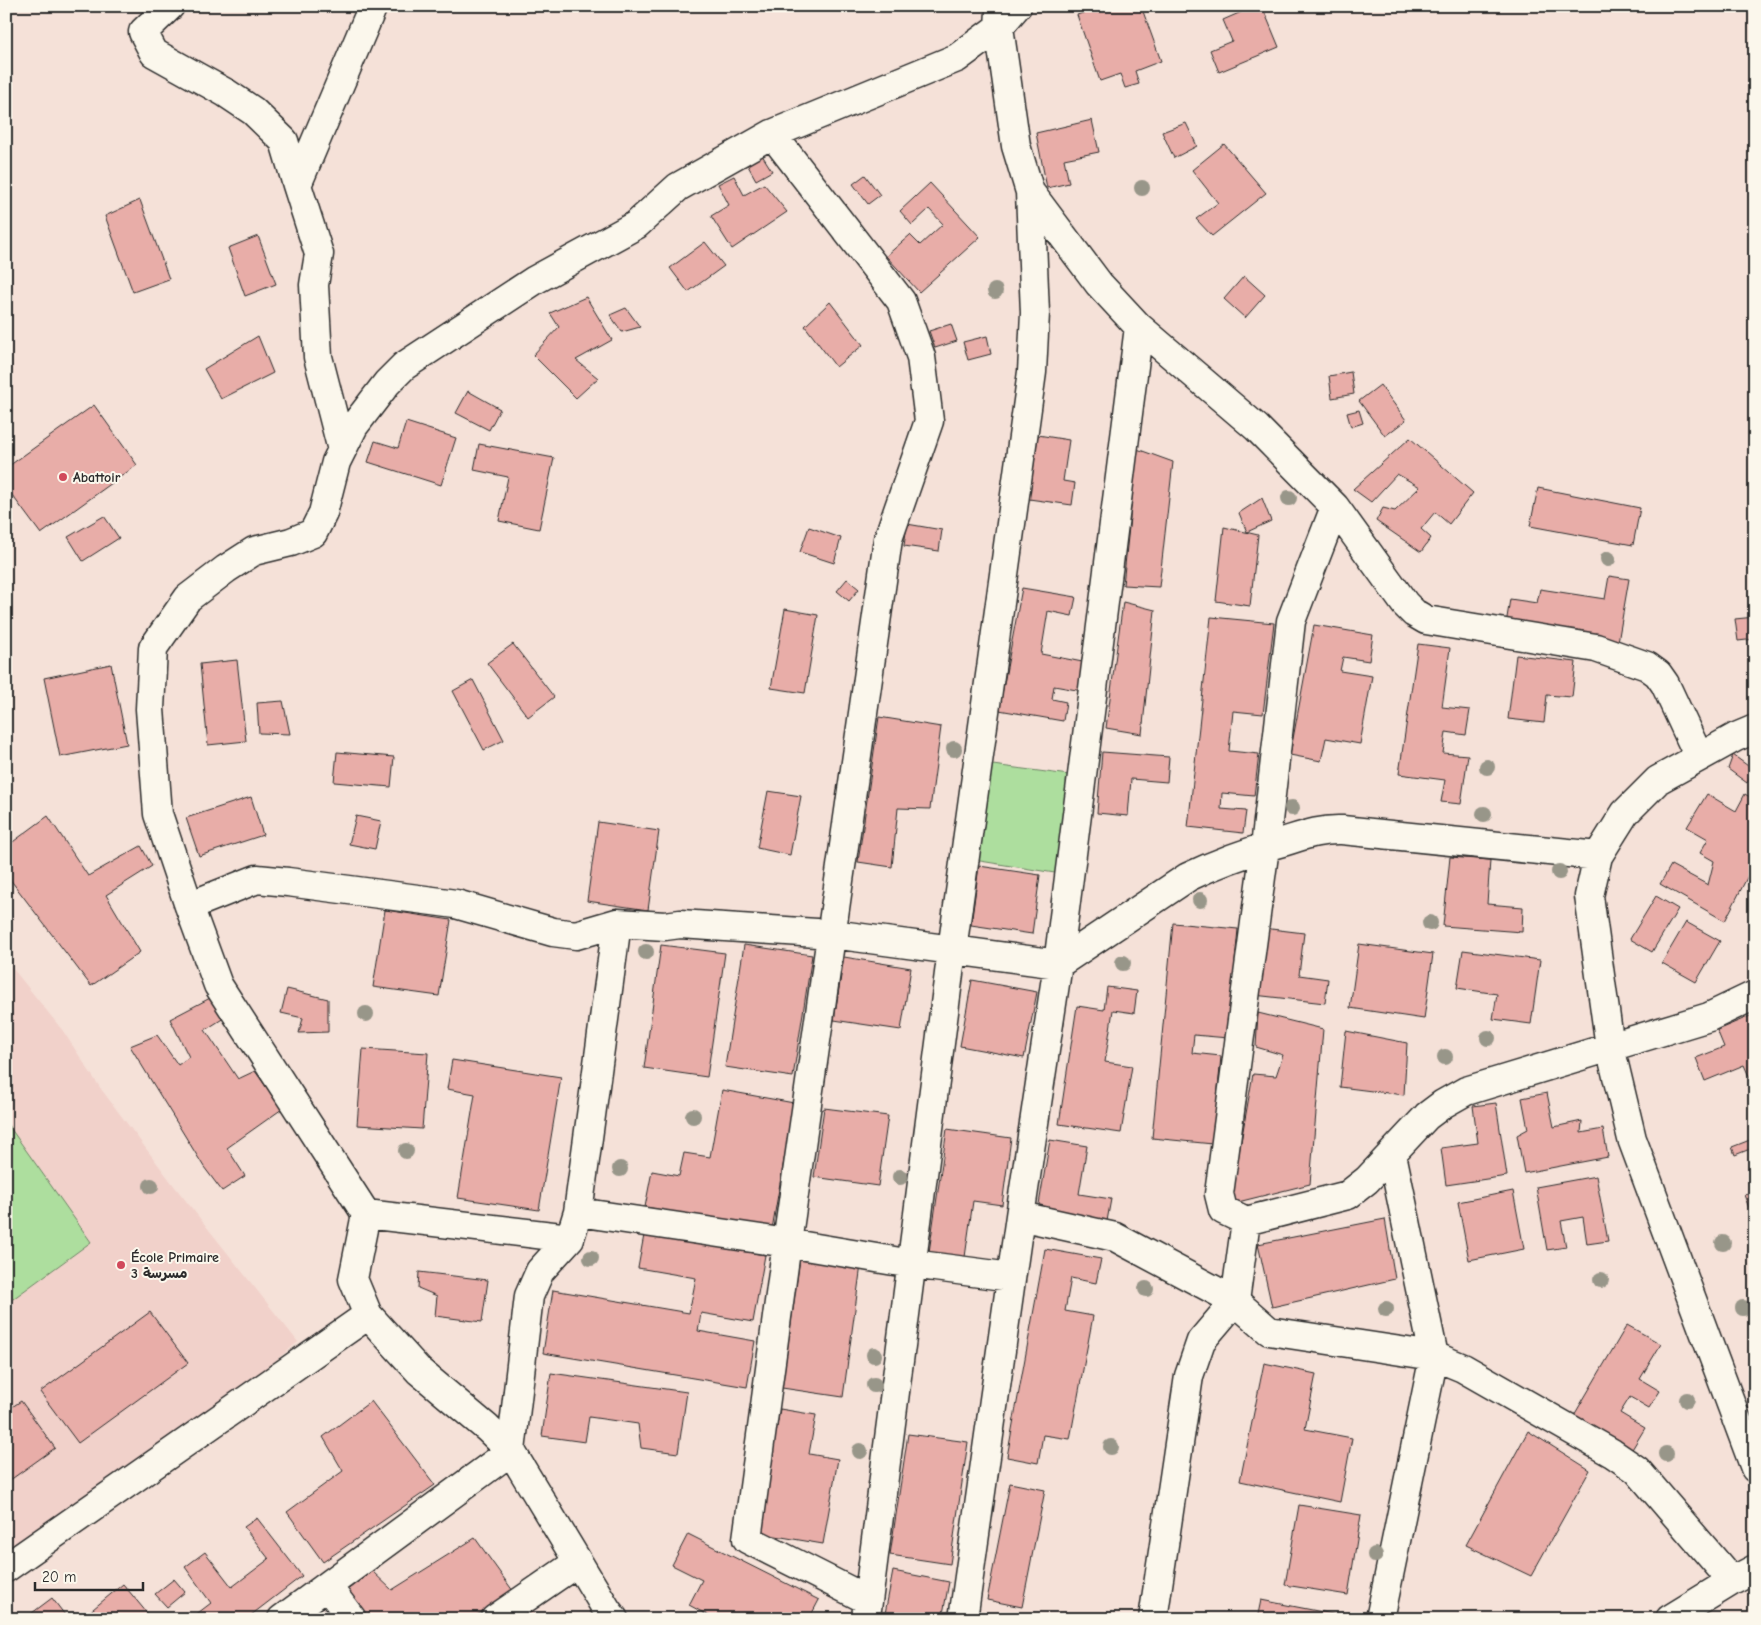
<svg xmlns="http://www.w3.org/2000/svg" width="1761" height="1625" viewBox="0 0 1761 1625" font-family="'Comic Neue','Playpen Sans Arabic',sans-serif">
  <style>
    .built { fill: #f1d1ca }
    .green { fill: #adde9e; stroke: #6c8464 }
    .building { fill: #e8ada8; stroke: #2b2b2b }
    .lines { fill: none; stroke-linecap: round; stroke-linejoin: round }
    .minor-casing { stroke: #2b2b2b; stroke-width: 31 }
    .minor { stroke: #fbf7ec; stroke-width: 28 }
    .tree { fill: #989689 }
    .poi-dot { fill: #d1495b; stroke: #fbf7ec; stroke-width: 2 }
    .labels { text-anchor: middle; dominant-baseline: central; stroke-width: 4; stroke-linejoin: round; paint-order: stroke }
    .poi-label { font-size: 14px; font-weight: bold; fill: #2b2b2b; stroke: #fbf7ec; text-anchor: start }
  </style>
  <rect width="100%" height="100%" fill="#f5e1d8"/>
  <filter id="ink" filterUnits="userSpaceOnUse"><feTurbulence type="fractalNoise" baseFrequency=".02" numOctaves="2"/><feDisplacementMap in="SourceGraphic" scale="10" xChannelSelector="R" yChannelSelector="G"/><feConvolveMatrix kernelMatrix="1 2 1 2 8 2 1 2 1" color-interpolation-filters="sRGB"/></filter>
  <g filter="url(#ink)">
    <path class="built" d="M6,960L63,1031L101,1089L175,1187L298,1342L213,1412L6,1557Z"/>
    <path class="green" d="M985,764L1077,776L1061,874L974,860Z
      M6,1122L91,1242L6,1304Z"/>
    <path class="building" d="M1103,6H1141L1161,61L1135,71L1139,84L1125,88L1120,74L1100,81L1077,15Z
      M1255,6H1262L1279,47L1219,72L1210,50L1232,41L1223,20Z
      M1092,120L1099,152L1064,159L1069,183L1047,188L1036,133Z
      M1186,123L1197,146L1174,158L1162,132Z
      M1224,144L1266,193L1212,236L1196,219L1218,203L1192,170Z
      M762,155L772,171L756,180L747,164Z
      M865,175L880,195L868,204L853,184Z
      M734,176L744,195L764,184L787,212L732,249L711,216L729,205L718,184Z
      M930,183L980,237L919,292L886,256L910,235L920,245L943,224L929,209L912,225L900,211Z
      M140,200L169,279L133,292L105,216Z
      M258,236L276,284L245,296L228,248Z
      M705,242L724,266L688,292L670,268Z
      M1244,276L1265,295L1245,318L1224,299Z
      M586,297L612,340L576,360L598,378L576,398L533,355L559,327L550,313Z
      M830,302L863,345L836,367L805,326Z
      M626,308L640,327L622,332L610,315Z
      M951,324L957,341L935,348L929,331Z
      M258,336L273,373L221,399L204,369Z
      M987,336L991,354L968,360L963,342Z
      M1351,372L1354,394L1332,398L1329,376Z
      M1380,385L1406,420L1385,436L1359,401Z
      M468,391L500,409L489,430L456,413Z
      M94,405L137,465L41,534L6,487V468Z
      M1359,410L1363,423L1351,427L1347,413Z
      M406,422L456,438L441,485L368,462L375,441L398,448Z
      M1038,435L1069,440L1063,481L1075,483L1072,505L1029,499Z
      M1410,438L1473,493L1449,524L1435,512L1421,529L1431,538L1421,552L1376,521L1383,508L1395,511L1420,487L1397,474L1371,502L1353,489Z
      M479,444L554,458L539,529L499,521L508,477L474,470Z
      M1137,449L1173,462L1159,587L1123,585Z
      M1538,488L1640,508L1633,545L1530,526Z
      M1262,498L1271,521L1247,532L1239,513Z
      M104,516L119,538L83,561L68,537Z
      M907,524L942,530L939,551L904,546Z
      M809,527L841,538L834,563L800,552Z
      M1224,527L1258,535L1250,606L1216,601Z
      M1609,576L1629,579L1618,642L1506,624L1510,599L1537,603L1540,589L1605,599Z
      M847,579L859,589L849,601L837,591Z
      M1022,588L1076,597L1072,616L1048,611L1041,654L1093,664L1088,692L1054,686L1052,699L1066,702L1063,721L999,710Z
      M1123,602L1155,610L1142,734L1106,728Z
      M785,609L818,615L805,693L771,688Z
      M1211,617L1274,623L1263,714L1233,711L1229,751L1259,754L1254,796L1222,793L1221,809L1246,811L1243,833L1188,827Z
      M1755,617V639L1738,641L1735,619Z
      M1314,625L1373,635L1369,661L1343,657L1340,671L1372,676L1360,744L1326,738L1321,761L1290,755Z
      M513,644L554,697L528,717L487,663Z
      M1418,644L1450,648L1442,707L1470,710L1466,735L1446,732L1443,753L1468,755L1461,804L1441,802L1445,780L1399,774Z
      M1516,655L1576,662L1572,697L1547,695L1544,723L1508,719Z
      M237,660L246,741L208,745L200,664Z
      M111,664L127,744L60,757L44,678Z
      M473,680L504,740L484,750L453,691Z
      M283,701L290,734L259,733L257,703Z
      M879,717L941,727L930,809L898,808L892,867L858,862Z
      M337,752L394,757L391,787L334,782Z
      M1102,752L1169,757L1167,782L1131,779L1128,816L1097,813Z
      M1733,755L1755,771L1747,783L1728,769Z
      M768,791L801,796L790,855L757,848Z
      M1707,794L1736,811L1745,794L1755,800V862L1725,921L1660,884L1671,865L1708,885L1714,861L1700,853L1708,839L1687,827Z
      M251,797L263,835L199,856L186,818Z
      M48,816L88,876L141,846L152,866L106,895L140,952L91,986L6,874V847Z
      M356,816L381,821L375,849L349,844Z
      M598,822L659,831L648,910L587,901Z
      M1450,857L1490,860L1487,904L1523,907L1522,932L1443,926Z
      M979,866L1040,875L1032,934L971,925Z
      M1656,896L1678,909L1652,952L1630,939Z
      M385,910L451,920L439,996L373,987Z
      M1686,922L1720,941L1696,982L1662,963Z
      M1173,923L1238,929L1228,1038L1194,1035L1192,1053L1221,1056L1213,1144L1152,1138Z
      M1263,928L1304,933L1299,975L1328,979L1325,1003L1254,995Z
      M1359,944L1433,954L1424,1019L1350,1008Z
      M661,945L725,953L707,1077L644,1068Z
      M744,945L812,955L793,1077L725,1067Z
      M1463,950L1540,960L1531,1024L1493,1019L1497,994L1457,988Z
      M844,957L911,968L901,1030L834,1020Z
      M972,980L1037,992L1024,1058L960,1046Z
      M1107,987L1137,991L1134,1013L1113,1010L1105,1062L1132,1066L1121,1133L1059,1124L1077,1006L1104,1010Z
      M287,989L328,999V1032L299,1033L303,1018L281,1013Z
      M212,997L227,1016L205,1030L238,1079L255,1071L282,1109L227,1148L245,1176L222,1191L204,1167L130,1046L157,1035L178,1065L189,1057L170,1019Z
      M1258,1013L1323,1029L1310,1184L1230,1204L1253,1074L1276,1076L1283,1055L1256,1047Z
      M1755,1014V1090L1744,1065L1705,1081L1696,1058L1724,1047L1717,1030Z
      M1346,1031L1407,1043L1404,1095L1340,1087Z
      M363,1049L428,1053L422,1129L357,1125Z
      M452,1060L561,1077L539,1210L458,1198L475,1094L447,1089Z
      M722,1090L794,1103L772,1229L645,1207L652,1171L679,1176L684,1153L710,1157Z
      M1547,1093L1554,1127L1582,1121L1581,1133L1603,1129L1608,1157L1524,1173L1517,1135L1528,1129L1522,1098Z
      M1496,1103L1507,1176L1446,1185L1441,1148L1478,1143L1473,1106Z
      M824,1108L888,1116L878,1186L814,1177Z
      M947,1129L1011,1138L1002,1205L973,1201L964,1264L928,1259Z
      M1755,1138V1147L1735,1155L1732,1147Z
      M1050,1140L1087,1146L1079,1194L1111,1199L1107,1221L1038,1210Z
      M1596,1176L1608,1241L1587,1244L1583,1217L1561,1221L1566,1247L1547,1250L1536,1187Z
      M1513,1191L1524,1249L1469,1260L1458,1202Z
      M1755,1192V1223L1744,1195Z
      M1385,1219L1395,1279L1272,1307L1258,1244Z
      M644,1235L765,1255L753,1322L701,1313L698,1331L755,1341L747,1387L543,1353L553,1290L689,1313L696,1278L638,1268Z
      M1045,1249L1101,1259L1096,1283L1071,1278L1065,1311L1093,1316L1070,1439L1043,1435L1038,1463L1007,1457Z
      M800,1257L861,1265L843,1397L782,1388Z
      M419,1272L488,1280L482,1322L435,1316L437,1296L418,1288Z
      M150,1312L188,1363L78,1443L40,1392Z
      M1627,1325L1661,1344L1640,1379L1660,1391L1649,1408L1630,1397L1620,1413L1645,1428L1631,1451L1573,1417Z
      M1264,1363L1316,1374L1305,1429L1352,1438L1340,1502L1240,1481Z
      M551,1373L687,1392L678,1453L641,1448L638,1424L589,1417L585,1442L542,1436Z
      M21,1401L55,1448L6,1483V1411Z
      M371,1401L435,1485L323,1562L287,1512L343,1471L323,1437Z
      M780,1409L816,1415L809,1454L838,1459L823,1544L758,1533Z
      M1528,1431L1590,1470L1531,1576L1466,1545Z
      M908,1434L968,1442L950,1564L890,1555Z
      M1010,1483L1045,1490L1022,1607L987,1600Z
      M1299,1505L1361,1515L1348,1595L1285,1585Z
      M257,1518L302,1576L246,1619H190L211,1603L185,1567L205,1552L232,1587L269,1559L244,1527Z
      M688,1534L819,1600L809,1619H715L689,1605L702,1580L672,1565Z
      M475,1538L513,1591L471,1619H363L346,1591L372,1571L392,1590Z
      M893,1571L949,1582L942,1619H884Z
      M174,1579L185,1592L167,1607L155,1594Z
      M123,1584L152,1619H81Z
      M52,1598L68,1619H24Z
      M1261,1600L1343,1616V1619H1257Z
      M528,1605L538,1619H509Z"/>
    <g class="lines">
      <defs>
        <path id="minor" d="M170,6L143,32L154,53L226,93L253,111L284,141L297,185
          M1000,11L999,27L1016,146L1030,192L1099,284L1139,327L1257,428L1335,507L1405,604L1414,613L1426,620L1596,648L1647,666L1658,674L1665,684L1699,757
          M772,134L901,301L921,357L929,421L888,539L787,1243L747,1539L868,1600
          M342,450L318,357L314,285L319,254L297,185L373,6
          M1755,729L1736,737L1658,780L1625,813L1598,856L1589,896L1610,1047L1632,1139L1755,1468
          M189,906L257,879L288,882L456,904L553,932L576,935L617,923L665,926L680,924L832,934L1058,964L1188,877C1219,862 1253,850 1286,841C1305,835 1322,829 1342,830L1598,856
          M578,1212L787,1243L912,1264L1011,1277
          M366,1214L570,1238
          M1020,1216L1115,1237L1235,1301L1269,1331L1434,1356L1463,1368L1612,1453L1637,1470L1732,1581
          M1246,1221L1223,1210L1219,1194L1265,847L1291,621L1335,507
          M6,1568L368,1315
          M327,1586L352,1619
          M866,1617L952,950L1032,372L1035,313L1030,192
          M282,1619L511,1451L529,1296L540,1271L570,1238L578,1212L617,923
          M495,1619L578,1562
          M614,1619L607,1610L511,1451L487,1428L419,1371L368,1315L353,1279L366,1214L218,985L189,906L158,814L150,709L153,648L188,598L226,569L254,551L291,542L313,533L323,513L336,462L354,426L387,383L404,366L535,280L636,225L678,187L772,134L957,58L999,27L1017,6
          M963,1619L1020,1216L1058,964L1139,327
          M1153,1619L1189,1376L1201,1341L1235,1301L1246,1221L1348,1195L1367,1180L1427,1116L1443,1104L1466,1091L1709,1017L1755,995
          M1380,1619L1434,1356L1392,1154
          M1670,1619L1732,1581L1755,1569"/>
      </defs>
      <use href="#minor" class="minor-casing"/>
      <use href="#minor" class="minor"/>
    </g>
    <g class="tree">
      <circle cx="1142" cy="188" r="8"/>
      <circle cx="995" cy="291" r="8"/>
      <circle cx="1289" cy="498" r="8"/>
      <circle cx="1608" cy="559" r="8"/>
      <circle cx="954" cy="749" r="8"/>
      <circle cx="1487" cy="767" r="8"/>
      <circle cx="1292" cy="808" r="8"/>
      <circle cx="1484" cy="814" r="8"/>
      <circle cx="1559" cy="872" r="8"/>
      <circle cx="1200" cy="900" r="8"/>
      <circle cx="1430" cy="923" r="8"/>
      <circle cx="646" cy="952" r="8"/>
      <circle cx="1123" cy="963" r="8"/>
      <circle cx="366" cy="1014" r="8"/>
      <circle cx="1488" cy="1038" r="8"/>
      <circle cx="1445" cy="1057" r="8"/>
      <circle cx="693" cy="1116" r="8"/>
      <circle cx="406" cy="1151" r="8"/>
      <circle cx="620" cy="1169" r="8"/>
      <circle cx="900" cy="1177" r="8"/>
      <circle cx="151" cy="1186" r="8"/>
      <circle cx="1723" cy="1243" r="8"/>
      <circle cx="591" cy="1258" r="8"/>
      <circle cx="1601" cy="1280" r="8"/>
      <circle cx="1146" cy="1289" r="8"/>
      <circle cx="1743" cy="1308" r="8"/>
      <circle cx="1386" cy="1309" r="8"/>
      <circle cx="874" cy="1355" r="8"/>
      <circle cx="874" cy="1385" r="8"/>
      <circle cx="1687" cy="1400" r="8"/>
      <circle cx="1111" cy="1447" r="8"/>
      <circle cx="860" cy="1451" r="8"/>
      <circle cx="1666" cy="1454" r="8"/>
      <circle cx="1375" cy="1555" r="8"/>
    </g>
  </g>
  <g class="poi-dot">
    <circle cx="63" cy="477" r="5"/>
    <circle cx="121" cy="1265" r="5"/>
  </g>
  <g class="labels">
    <g class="poi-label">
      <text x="73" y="477">Abattoir</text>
      <text x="131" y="1257">École Primaire<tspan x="131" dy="16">3 مسرسة</tspan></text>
    </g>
  </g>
  <rect width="1761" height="1625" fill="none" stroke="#fbf7ec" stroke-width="25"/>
  <rect x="12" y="12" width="1736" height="1600" fill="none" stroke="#2b2b2b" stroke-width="2" filter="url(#ink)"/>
  <path d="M35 1582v8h108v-8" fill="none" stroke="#2b2b2b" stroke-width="2.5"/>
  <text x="42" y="1582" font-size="15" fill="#2b2b2b" stroke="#fbf7ec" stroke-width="4" paint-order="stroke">20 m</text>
</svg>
